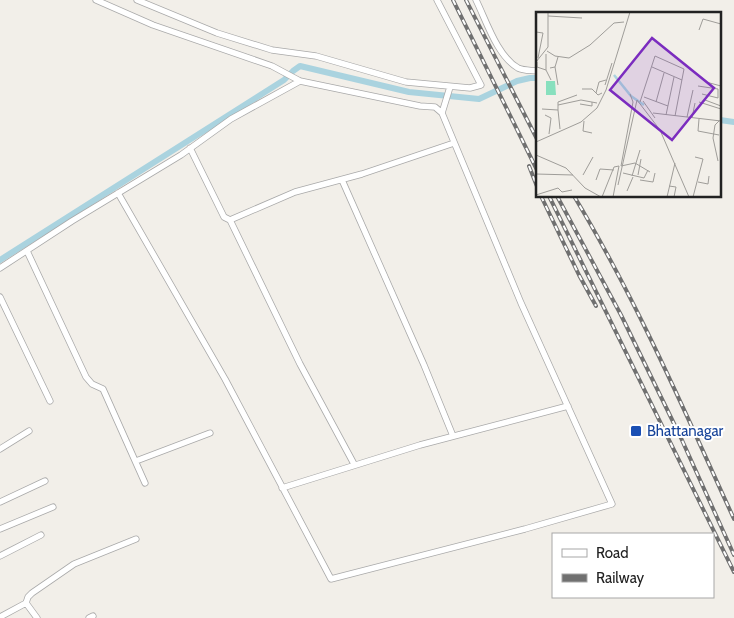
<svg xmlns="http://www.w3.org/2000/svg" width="734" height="618" viewBox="0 0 734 618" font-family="Cabin,sans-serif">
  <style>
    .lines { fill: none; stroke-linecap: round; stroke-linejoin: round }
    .canal { stroke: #aad3df; stroke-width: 6 }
    .minor-casing { stroke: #a9a9a9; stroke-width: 7 }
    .minor { stroke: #fff; stroke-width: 5.5 }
    .rail-casing { stroke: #707070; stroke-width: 4 }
    .rail { stroke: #fff; stroke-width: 2; stroke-dasharray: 5.5; stroke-linecap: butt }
    .transit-dot { fill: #1a4fb4; stroke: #fff; stroke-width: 2 }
    .labels { text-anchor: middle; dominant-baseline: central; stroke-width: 4; stroke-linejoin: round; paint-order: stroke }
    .transit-label { font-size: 15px; fill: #164399; stroke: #fff; text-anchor: start }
    .inset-river { fill: none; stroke: #aad3df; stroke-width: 2.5 }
    .inset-road { fill: none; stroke: #9f9d99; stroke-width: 1 }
    .view { fill: #7b2cbf; fill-opacity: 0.15; stroke: #7b2cbf; stroke-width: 2.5 }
    .inset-edge { fill: none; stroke: #222; stroke-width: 2.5 }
  </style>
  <rect width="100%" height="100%" fill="#f2efe9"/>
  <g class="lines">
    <path class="canal" d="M720,120L734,122
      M0,260L284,80L293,71L300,66L409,92L479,99L517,81L530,78H538"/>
    <defs>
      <path id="minor" d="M96,0L153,25L272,66L300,81L420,106L435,107L442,113L521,303L612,504L525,529L331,579L225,379L118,193
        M137,0L217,33L272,50L316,56L406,82L470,88L481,85L437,0
        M476,0C486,20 497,56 518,68C524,71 531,70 538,71
        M442,113L450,87
        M190,148L224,217L230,220L300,364L354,464
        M342,180L424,365L453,436
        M230,220L295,192L362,174L454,143
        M27,251L86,377L92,384L103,389L145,483
        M0,268L72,221L181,155L231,119L300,81
        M0,297L50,401
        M0,449L29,431
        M136,461L210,433
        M282,488L420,445L568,406
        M0,502L45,481
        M0,529L53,507
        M0,556L41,535
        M26,603L37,618
        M0,617L26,603L28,597L32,593L74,564L136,539
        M89,618L93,616"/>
    </defs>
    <use href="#minor" class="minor-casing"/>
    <use href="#minor" class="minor"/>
    <defs>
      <path id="rail" d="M453,0L538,172
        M466,0L538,141
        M529,166L538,189
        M541,196L579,275L596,306
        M549,196L734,572
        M557,196L621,315L681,438L734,555
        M574,196C636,299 684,410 734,519"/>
    </defs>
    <use href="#rail" class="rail-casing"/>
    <use href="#rail" class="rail"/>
  </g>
  <rect class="transit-dot" x="630" y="425" width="12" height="12" rx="2.5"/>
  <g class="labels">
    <g class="transit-label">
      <text x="647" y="431">Bhattanagar</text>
    </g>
  </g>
  <g transform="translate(536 12)">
    <rect width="185" height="185" fill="#f2efe9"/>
    <path d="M10,69H19L20,83H10Z" fill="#88e0be"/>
    <path class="inset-river" d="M78,63L95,84L108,93"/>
    <path class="inset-road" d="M12,4L46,6M163,18L167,7L185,12M0,20L7,21L2,46M11,39L19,44L33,46L54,33L78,11L88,10M10,42V58M0,50L12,35V0M1,50V55L10,58L15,68M19,55L22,73M116,55L146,68M14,56L19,55L22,45M170,70L185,74M69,73L76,51M162,74L182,77V86L166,82M46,77H56L62,83L66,81M60,81L63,70L70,68M108,85L132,94M169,88L185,94M107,89L119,106M104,90L119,44L148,57L139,104M120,90L128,61M163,90L185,97M44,92L56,94V90M22,93V90L41,83M6,97L22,98V93L45,88L61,91M22,98L24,117M117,101L185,109M9,103L15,106L13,122M130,103L138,65M151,105L157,78M156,106L159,91M163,107L162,119L183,123M48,109L47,119L56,121M0,130L45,110L61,96L70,78L94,0M0,143L30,156L49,176L65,185M182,149L177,126L179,113L183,109M85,154L97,90L94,82M85,154L99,151L114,160M87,161L108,166L112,158M0,162L37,163M47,163L57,145M102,163L105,147M96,164L104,138M60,168L64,157L78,158M104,168L117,170L119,161M162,170L172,172L173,164M82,173L101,88L124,118L153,185M133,174L140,175L138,185M91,179L97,165M0,183L22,176L26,180L36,178M66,185L78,155L83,154L77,185M131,185L139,151M157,185L167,147L159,145"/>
    <path class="view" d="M116,26L178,76L136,128L74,78Z"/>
    <rect width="185" height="185" class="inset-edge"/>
  </g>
  <rect x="552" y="533" width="162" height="65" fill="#ffffff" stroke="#a7a7a7"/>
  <rect x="562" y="549" width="25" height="8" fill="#ffffff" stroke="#a7a7a7"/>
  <text x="596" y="558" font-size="15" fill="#222222">Road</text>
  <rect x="562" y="574" width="25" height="8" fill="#707070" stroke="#a7a7a7"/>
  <text x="596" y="583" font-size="15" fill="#222222">Railway</text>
</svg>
